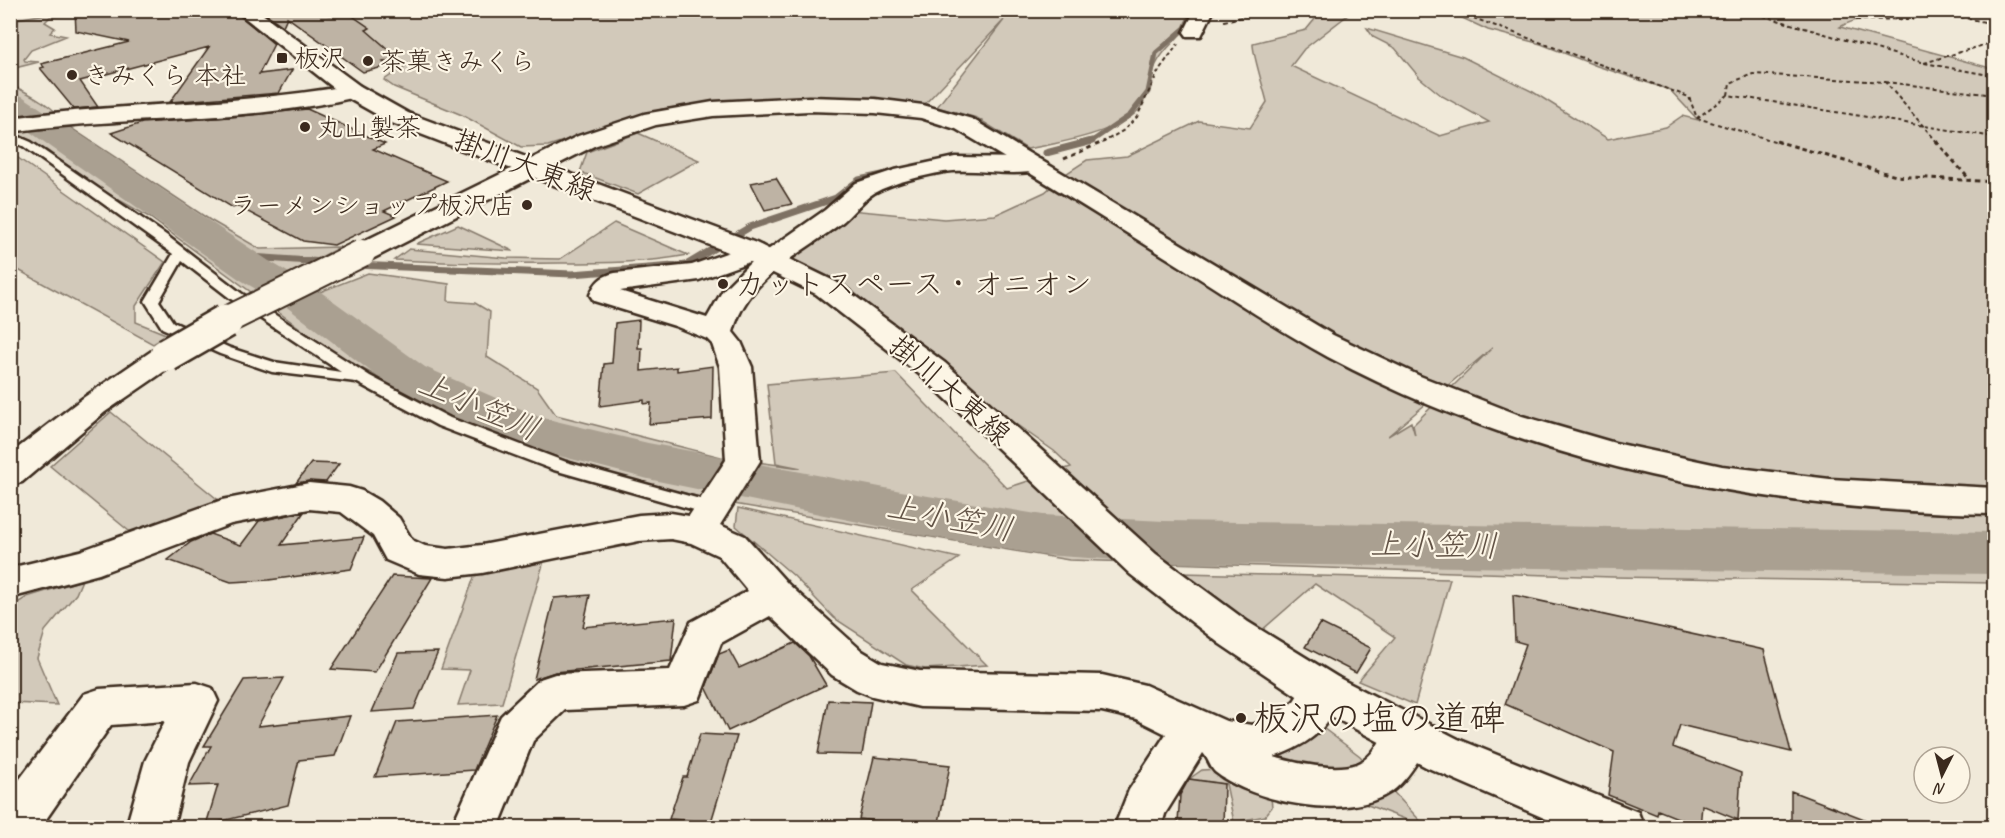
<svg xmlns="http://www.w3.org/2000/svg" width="2005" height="838" viewBox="0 0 2005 838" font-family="Caveat,'Klee One',sans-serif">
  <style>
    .green { fill: #d2c9ba; stroke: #867a6c; stroke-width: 1.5; fill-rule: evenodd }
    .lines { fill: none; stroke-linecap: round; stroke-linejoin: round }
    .stream-far1 { stroke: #7e7163; stroke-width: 5 }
    .stream { stroke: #7e7163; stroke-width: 7 }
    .river { fill: #aaa091; fill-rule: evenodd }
    .building { fill: #beb3a4; stroke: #3b2a1e; stroke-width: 1.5 }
    .lane-casing { stroke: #3b2a1e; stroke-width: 5 }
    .street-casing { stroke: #3b2a1e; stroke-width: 5 }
    .secondary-casing { stroke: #3b2a1e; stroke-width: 5 }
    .primary-casing { stroke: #3b2a1e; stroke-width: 5 }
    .path-far1 { stroke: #3b2a1e; stroke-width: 2; stroke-dasharray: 4 3; stroke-linecap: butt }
    .path { stroke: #3b2a1e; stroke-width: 3; stroke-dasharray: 4.5 4; stroke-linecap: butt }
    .lane { fill: #fcf5e5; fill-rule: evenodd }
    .street { fill: #fcf5e5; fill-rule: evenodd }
    .secondary { fill: #fcf5e5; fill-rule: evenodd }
    .primary { fill: #fcf5e5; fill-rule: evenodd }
    .secondary-bridge-far1-casing { stroke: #3b2a1e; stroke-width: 30; stroke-linecap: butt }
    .secondary-bridge-casing { stroke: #3b2a1e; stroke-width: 38; stroke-linecap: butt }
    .secondary-bridge-far1 { stroke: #fcf5e5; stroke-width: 26 }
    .secondary-bridge { stroke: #fcf5e5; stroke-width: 33 }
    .poi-dot { fill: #3b2a1e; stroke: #fcf5e5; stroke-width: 2 }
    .labels { text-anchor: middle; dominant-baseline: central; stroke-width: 4.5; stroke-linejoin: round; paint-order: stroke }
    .far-poi-label { font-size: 26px; fill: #3b2a1e; stroke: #fcf5e5; text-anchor: start }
    .street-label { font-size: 30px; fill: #3b2a1e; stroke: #fcf5e5 }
    .poi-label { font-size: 30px; fill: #3b2a1e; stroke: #fcf5e5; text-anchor: start }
    .water-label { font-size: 32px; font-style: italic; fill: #625346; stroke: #fcf5e5 }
    .near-poi-label { font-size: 36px; fill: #3b2a1e; stroke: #fcf5e5; text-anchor: start }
  </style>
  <rect width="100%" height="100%" fill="#f0e9d9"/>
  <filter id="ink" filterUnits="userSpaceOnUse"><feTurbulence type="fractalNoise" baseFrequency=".0167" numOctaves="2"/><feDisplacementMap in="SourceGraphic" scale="12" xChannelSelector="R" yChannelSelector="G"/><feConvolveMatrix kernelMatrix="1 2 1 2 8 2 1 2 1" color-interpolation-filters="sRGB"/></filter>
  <g filter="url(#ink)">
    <path class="green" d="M1552,10L1938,11C1907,19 1869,10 1840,27L1994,69V501L1965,502L1994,504V583L1613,577L1069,560L716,501L593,470L467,423L338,356L149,217L105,192L46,150L11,130V85C33,95 54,106 68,126L210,220L260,249L340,247L285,276L315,294L368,273L449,284L448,301L475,303L490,312L487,357L537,388L556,415L721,457L801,468L776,463L767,384L896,373L1007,488L1071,467L1054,451L977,397L844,284L793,259V255L850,210L944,219L995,215L1045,192L1067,173L1087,160L1127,156L1199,121L1250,128L1267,102C1264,89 1252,52 1253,43L1306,30L1315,19L1312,11H1353L1304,49L1291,66L1440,136L1489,122L1442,96L1419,77L1395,48L1373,37L1367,28L1463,57L1533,92L1608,139L1666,127L1682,116L1698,120L1670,90L1597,66L1541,44L1488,30L1456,15ZM1492,348L1413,425L1415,435L1411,422L1388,436Z
      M64,11V14L50,17L45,22L55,28L50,33L66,36L31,50L24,59L25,61L39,62L11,69V20Z
      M315,11L1185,10L1190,11C1187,37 1169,41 1158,61C1150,73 1150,91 1142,105C1128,131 1055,144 1027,149L977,118L937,107L1004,20L923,106L790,99L733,100L662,109L548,146L521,147L462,115L394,87L384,80L408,64L363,33L369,28L351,15Z
      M638,133L699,160L638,194L580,172L587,152Z
      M11,153L165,262L136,306V322L168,335L153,344L11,266Z
      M614,223L688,255C645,263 603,263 560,263C504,264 449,263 394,260L409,249L506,258L560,259Z
      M458,225L513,251L416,244Z
      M111,412L222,503L135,536L50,466Z
      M738,508L959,558L912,590L987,665L925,669L906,665L834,618L794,576L736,526Z
      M544,561L502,703L458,705L470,670L441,669L476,572Z
      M1181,573L1450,579L1415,705L1358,681L1395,637L1315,584L1261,631Z
      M82,580L76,594L45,631L37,658L57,705L11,703V607L27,597Z
      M1323,728L1360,756L1426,827L1264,766Z
      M1218,769L1271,797L1272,807L1265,816L1234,822L1226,784L1189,779L1202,770Z"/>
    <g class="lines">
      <path class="stream-far1" d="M1086,143L1092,141L1130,115L1148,92L1156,53L1185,28L1193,10"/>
      <path class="stream" d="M1046,153L1092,141
        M964,159L996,158
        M236,256L324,262
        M355,265L572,274L686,265L750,227L836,198L859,180L887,174"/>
      <path class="river" d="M10,93L22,96L269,261L318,290L425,367L539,417L648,443L922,495L1043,515L1164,521L1994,532V574L1164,563L1043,555L922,535L648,479L506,442L391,387L288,308L239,279L10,118Z"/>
    </g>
    <path class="building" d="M75,10H233L274,44L259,74L292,70L279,93L170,102L209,47L80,81L98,107L74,109L40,68L44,67L41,64L129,42L76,31Z
      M261,10H312L329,15H351L370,28L366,30L398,58L383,62L388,66L363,72L287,17L283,26Z
      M307,109L385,144L373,149L447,181L384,211L396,216L334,245L303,241L237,206L233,208L111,133L142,123L230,117Z
      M776,178L792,204L765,210L751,183Z
      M639,320L638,348H642L641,371L677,367V371L713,366L712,419L649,424L651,403L644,404V400L600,406L604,364L612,363L615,323Z
      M311,463L339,464L326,482L309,481L296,483Z
      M304,512L281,545L364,537L351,569L269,580L231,582L168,560L191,542L210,534L241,545L259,521Z
      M392,576L432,578L375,672L331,669Z
      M590,595L583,627L676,618L671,661L555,672L534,679L554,598Z
      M1513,595L1764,650L1791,752L1680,725L1673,747L1741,773L1738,820L1702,805L1700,827L1658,810L1657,815L1608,795L1614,752L1505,704L1526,644L1515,641Z
      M1320,623L1371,648L1356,673L1305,647Z
      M795,643L809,656L826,685L728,731L706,687L719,654L729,650L739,668Z
      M438,652L414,709L372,712L398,653Z
      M284,678L258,726L350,716L335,756L299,760L288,805L206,825L218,785L189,786L211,746H204L244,680Z
      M828,700L871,702L862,755L818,754Z
      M497,715L474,770L375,777L397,722Z
      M700,734L737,736L711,822L669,819L683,777H687Z
      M874,757L950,765L938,828L859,819Z
      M1189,779L1224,784L1223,828L1178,822L1180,795Z
      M1791,791L1880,825V828H1791Z"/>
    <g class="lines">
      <defs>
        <path id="lane" d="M10,133L31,142L166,235L241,293L370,376L450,418L566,462L718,504L721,509L718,514L712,515L554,470L438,426L356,382L272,372L220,354L162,328L145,301L173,254L23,146L10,141ZM182,261L231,299L341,372L274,362L230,348L173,322L159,301Z"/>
        <path id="street" d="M1195,10H1214L1201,36H1187L1184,32Z
          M352,85L360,86L363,91L360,96C246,124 126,115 10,132V118C124,102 239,106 352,85Z
          M955,157L1032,158L1041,160L1044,165L1041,170C1009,178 976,167 944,172C922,176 894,182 874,193C861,201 852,215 840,224C799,255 747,278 733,332L741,342L752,367L760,461L720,525L745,536L788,584L862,651L882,663L920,671L1102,675L1145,685L1226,721L1252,725L1271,719L1294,701L1309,678L1324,673L1339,678L1345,691C1326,730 1314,742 1274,757C1294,763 1336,772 1357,764C1388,751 1380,706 1425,722L1431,736C1422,755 1409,779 1391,792C1348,821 1254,803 1215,772C1210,767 1208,758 1203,753L1165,814L1161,828H1114L1129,790L1166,734L1136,719L1102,711L920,707L872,696L857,690L832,675L770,616L721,643L699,700L684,705L565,710L533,741L498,828H451L501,716L540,679L555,674L670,670L691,622L748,591L719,556L691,543L671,539L639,541L482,573L448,577L419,574L386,560L373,536L341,512L309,509L231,524L99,574L10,598V568L80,551L222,500L309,483L349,487L362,491L379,501L399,518L412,540L425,546L448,549L482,545L639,515L671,513L689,516L726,460L720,367L712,344L707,339L675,326L594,301L590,295C595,282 601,276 615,273L692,265L752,244L762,246L765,252L825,210L856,183L895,170ZM752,261L723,290L707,318L620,291L699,280Z
          M197,683L212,688L218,701L189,762L173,828H126L145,761L165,721L111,725L40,828H10V792L84,694L99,689Z"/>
        <path id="secondary" d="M809,97L875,99L923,105L972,119L1333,335L1420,376L1522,416L1615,443L1722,466L1830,479L1994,488V514C1764,511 1533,466 1328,357C1278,330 1231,298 1183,268C1108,221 1033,174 956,129L921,118L875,113L809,111L713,116L656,125L594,146L372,259L362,261L352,259L348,253L352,247L578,136L644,114L713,102Z
          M167,346L178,348L182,355L178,362L105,412L22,482L10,485V454L83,398L156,348Z"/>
        <path id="primary" d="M235,10H257L360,86L408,113L756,243L836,282L945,363L1156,554L1248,622L1339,678L1458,739L1638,812L1644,828H1567L1426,767L1309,704L1220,644L1130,574L923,377L816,294L736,255L392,123L344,96Z"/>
      </defs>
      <use href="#lane" class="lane-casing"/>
      <use href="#street" class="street-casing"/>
      <use href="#secondary" class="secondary-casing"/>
      <use href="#primary" class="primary-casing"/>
      <path class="path-far1" d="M1439,10L1460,13
        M1743,10L1924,63L1994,76
        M1460,13L1689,97L1697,118
        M1467,13L1503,14L1550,10
        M1856,20L1910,19L1943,13L1994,24
        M1224,21L1274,10
        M1924,63L1994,42
        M1885,82L1994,95
        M1728,95L1730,83L1753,74L1885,82L1938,143
        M1697,118L1728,95L1994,137
        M1697,118L1781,143
        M1102,143L1124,130L1137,117L1159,70L1178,44"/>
      <path class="path" d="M1776,141L1896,176L1994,182
        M1936,141L1970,180
        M1064,159L1105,141"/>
      <use href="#lane" class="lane"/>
      <use href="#street" class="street"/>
      <use href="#secondary" class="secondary"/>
      <use href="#primary" class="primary"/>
      <defs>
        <path id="secondary-bridge-far1" d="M223,322L362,253"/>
        <path id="secondary-bridge" d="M167,355L226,321"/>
      </defs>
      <use href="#secondary-bridge-far1" class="secondary-bridge-far1-casing"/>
      <use href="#secondary-bridge" class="secondary-bridge-casing"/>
      <use href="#secondary-bridge-far1" class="secondary-bridge-far1"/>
      <use href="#secondary-bridge" class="secondary-bridge"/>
    </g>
  </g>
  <g class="poi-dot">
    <rect x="276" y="52" width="12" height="12" rx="3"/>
    <circle cx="368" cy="61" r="6"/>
    <circle cx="72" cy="75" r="6"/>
    <circle cx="305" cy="127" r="6"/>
    <circle cx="527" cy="205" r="6"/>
    <circle cx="723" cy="284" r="6"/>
    <circle cx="1241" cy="718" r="6"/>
  </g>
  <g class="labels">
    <g class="far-poi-label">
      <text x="294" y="58">板沢</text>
      <text x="380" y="61">茶菓きみくら</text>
      <text x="84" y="75">きみくら 本社</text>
      <text x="317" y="127">丸山製茶</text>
      <text x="515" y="205" text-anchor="end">ラーメンショップ板沢店</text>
    </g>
    <g class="street-label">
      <text transform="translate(525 165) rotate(21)">掛川大東線</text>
      <text transform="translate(950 390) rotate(41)">掛川大東線</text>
    </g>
    <g class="poi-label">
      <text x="735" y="284">カットスペース・オニオン</text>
    </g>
    <g class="water-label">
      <text transform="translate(479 406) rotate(23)">上小笠川</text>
      <text transform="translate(950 518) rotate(11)">上小笠川</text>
      <text transform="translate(1434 545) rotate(1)">上小笠川</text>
    </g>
    <g class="near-poi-label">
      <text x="1253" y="718">板沢の塩の道碑</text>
    </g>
  </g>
  <rect width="2005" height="838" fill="none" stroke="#fcf5e5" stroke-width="36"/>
  <rect x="18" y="18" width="1969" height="802" fill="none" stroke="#3b2a1e" stroke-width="2" filter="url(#ink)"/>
  <g transform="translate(1942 775) rotate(186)"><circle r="28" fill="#fcf5e5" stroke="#afa495" stroke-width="1.5"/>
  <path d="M0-4.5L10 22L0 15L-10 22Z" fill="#3b2a1e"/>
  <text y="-9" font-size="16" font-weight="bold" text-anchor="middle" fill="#3b2a1e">N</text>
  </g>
</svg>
